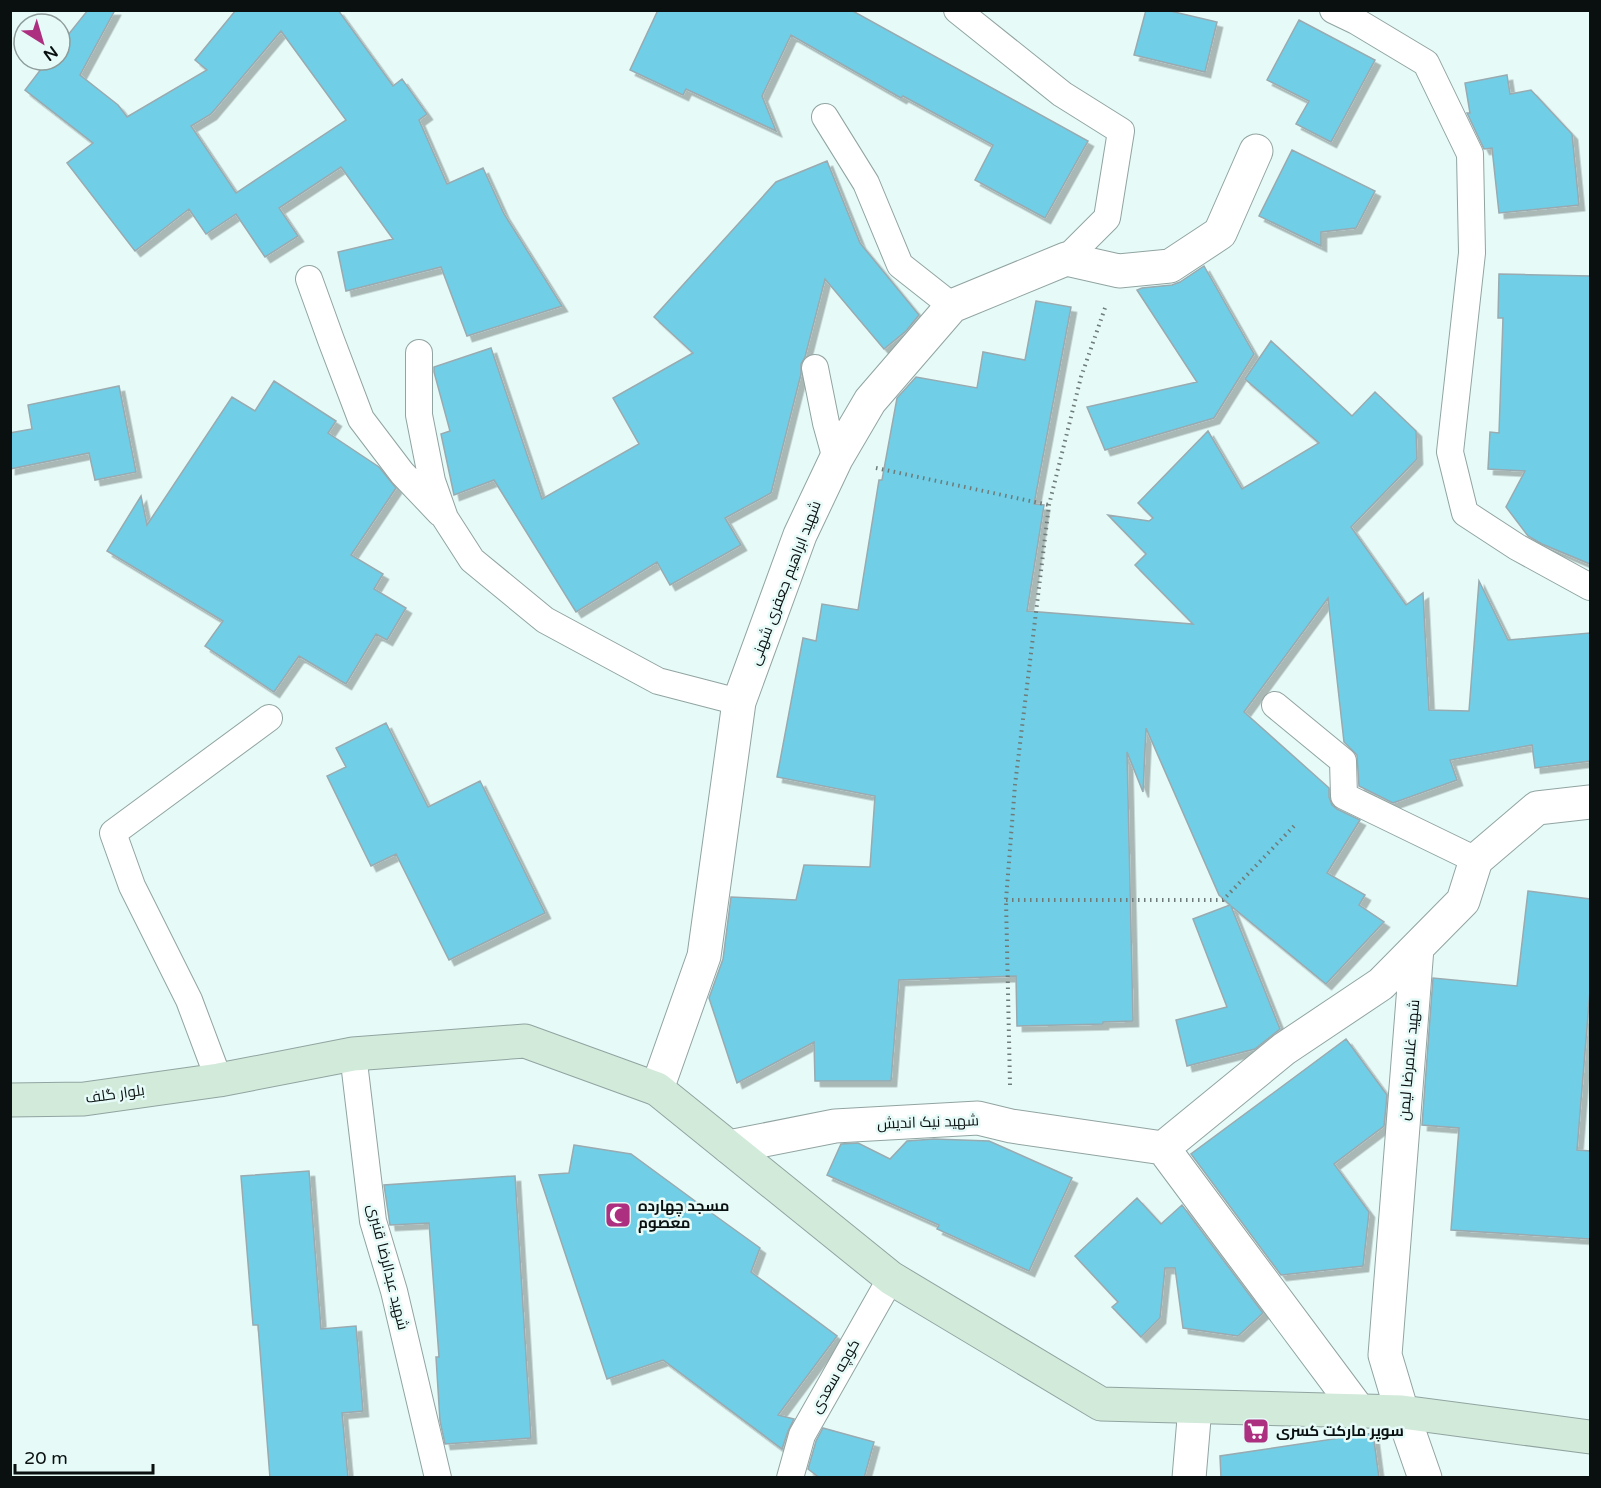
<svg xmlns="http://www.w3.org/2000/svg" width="1601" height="1488" viewBox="0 0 1601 1488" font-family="'Varela Round',Cairo,sans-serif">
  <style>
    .building { fill: #70cfe7; stroke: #99aab0; stroke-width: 1.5; fill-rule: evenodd; filter: url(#shadow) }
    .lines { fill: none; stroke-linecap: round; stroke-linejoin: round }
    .lane-casing { stroke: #91a4a1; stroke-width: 28 }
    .street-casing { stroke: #91a4a1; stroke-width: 35 }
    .secondary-casing { stroke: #91a4a1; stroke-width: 35 }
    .path { stroke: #6e7b79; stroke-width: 4; stroke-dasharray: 1.5 4.5; stroke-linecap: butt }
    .lane { stroke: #fff; stroke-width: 26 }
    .street { stroke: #fff; stroke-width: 33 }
    .secondary { stroke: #d2ead9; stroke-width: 33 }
    .labels { text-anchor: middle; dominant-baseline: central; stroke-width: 5; stroke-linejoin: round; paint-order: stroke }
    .street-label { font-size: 15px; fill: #09100f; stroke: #e6faf7 }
    .poi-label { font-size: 15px; font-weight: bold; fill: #09100f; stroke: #e6faf7; text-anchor: start }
  </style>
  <defs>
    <filter id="shadow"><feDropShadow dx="5.5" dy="5.5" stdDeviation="0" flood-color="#0004"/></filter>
  </defs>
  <rect width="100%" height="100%" fill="#e6faf7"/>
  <path class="building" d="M88,10H115L80,75L118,105L127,117L207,70L195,60L236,10H338L393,86L402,79L427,114L419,120L447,184L483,168L504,214L562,306L467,336L441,267L346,291L338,252L393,239L341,167L279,208L298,236L265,257L236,214L206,234L189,209L135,251L67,163L93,143L25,90L48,60H60V45ZM281,31L346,120L236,193L191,126L211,114Z
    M658,10H851L1088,141L1045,218L975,180L993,145L903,96L901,98L791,35L762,96L776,131L686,89L683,95L630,70Z
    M1146,10H1166L1217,22L1205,72L1134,55Z
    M1299,20L1375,60L1331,142L1296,124L1309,101L1267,80Z
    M1507,75L1510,94L1531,90L1572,134L1579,205L1499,213L1492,148L1484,149L1467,113H1470L1465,83Z
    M1292,150L1375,191L1356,228L1321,232V246L1259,216Z
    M827,161L860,243L919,315L906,331L884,349L825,279L805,357L801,364V374L771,493L725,518L741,545L670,585L657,562L576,612L494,480L454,495L441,434L450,431L434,372V367L491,348L542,499L639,444L613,398L693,353L654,317L776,182Z
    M1204,266L1254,354L1214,418L1105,450L1087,407L1197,382L1137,290L1142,288L1172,285L1180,282Z
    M1499,274L1590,276V564L1542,544L1528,536L1506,507L1525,471L1488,469L1490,432L1499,433L1503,318H1498Z
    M1036,301L1071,307L1034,504L1044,505L1027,611L1193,624L1135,565L1146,554L1108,515L1149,521L1153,518L1138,503L1208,431L1242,489L1319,443L1245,379L1271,341L1352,416L1375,392L1416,431L1417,459L1351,527L1406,605L1423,593L1429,710L1469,711L1479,581L1508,640L1590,633V761L1535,768L1532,745L1450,760L1457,780L1393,803L1359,786L1357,755L1344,742L1328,598L1244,712L1329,788V797L1332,805L1337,809L1360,820L1327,873L1365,895L1359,905L1384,922L1326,984L1231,906L1280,1029L1255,1049L1187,1066L1176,1020L1227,1007L1193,919L1230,905L1219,895L1146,728L1143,792L1127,752L1133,1021L1103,1022V1024L1017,1026L1016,976L899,980L891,1081H815L814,1042L737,1083L709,998L723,959L731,897L796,900L804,865L870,867L875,796L777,777L803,638L816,641L822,604L858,610L879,480H882L897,398L916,377L977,388L983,352L1025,360Z
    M274,381L336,421L328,433L379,467L396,488L351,555L383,574L374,589L406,608L387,640L376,634L346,684L299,656L274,692L205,646L223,621L107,551L141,496L147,525L232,397L255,411Z
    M119,386L136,472L95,480L89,453L10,469V433L32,429L28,405Z
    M386,723L428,807L480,781L545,913L449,960L396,854L371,866L327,776L346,767L336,748Z
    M1528,891L1590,899V990L1577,1150L1590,1151V1239L1451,1230L1459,1128L1422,1125L1433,978L1517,986Z
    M1346,1039L1387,1095L1384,1126L1334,1164L1369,1212L1363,1266L1281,1275L1191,1154Z
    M934,1139L989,1141L1072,1178L1029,1271L937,1229L939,1225L827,1175L841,1144L858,1143L890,1159L907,1141Z
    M574,1145L631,1154L706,1209L760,1248L751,1272L837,1336L778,1415L794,1419L788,1431L782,1449L663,1360L607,1379L539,1175L569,1173Z
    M309,1171L321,1329L356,1326L363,1411L342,1413L348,1478H270L258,1325H253L241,1176Z
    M515,1176L531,1438L445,1444L440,1421L436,1357H439L429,1223L390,1225L384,1185Z
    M1137,1198L1161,1224L1182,1205L1263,1313L1238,1336L1183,1328L1175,1268H1165L1160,1318L1141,1337L1112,1307L1118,1302L1075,1256Z
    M823,1428L874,1442L864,1478H820L808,1469L816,1441Z
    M1373,1433L1379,1478H1221L1220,1456Z"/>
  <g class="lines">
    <defs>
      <path id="lane" d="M957,10L1062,94L1121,131L1107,218L1066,259
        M1333,10L1356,21L1426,63L1470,154L1472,253L1450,452L1465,513L1517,547L1590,587
        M825,117L866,183L900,265L952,306
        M309,279L331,340L361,419L402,473L440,513
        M419,353V415L432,481L445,518L472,560L545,620L658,681L739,702
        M815,368L826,423L836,459
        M1275,705L1343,761L1344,796L1476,860
        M353,1054L373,1221L394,1291L438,1478
        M219,1080L189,1000L132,886L113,833L269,718
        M790,1478L802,1435L891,1278"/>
      <path id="street" d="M1417,948L1385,1355L1402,1412L1425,1478
        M657,1089L704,956L739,702L800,535L836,459L870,401L952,306L1066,259L1119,271L1170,266L1220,233L1256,151
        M729,1147L835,1126L978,1118L1011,1126L1163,1148L1359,1411
        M1163,1148L1284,1049L1381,984L1463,901L1476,860L1537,808L1590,802
        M1189,1478L1195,1407"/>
      <path id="secondary" d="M10,1100L84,1099L219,1080L353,1054L525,1041L657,1089L891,1278L1101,1404L1402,1412L1590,1437"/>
    </defs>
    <use href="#lane" class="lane-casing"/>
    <use href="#street" class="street-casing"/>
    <use href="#secondary" class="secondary-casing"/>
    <path class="path" d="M876,468L1049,505
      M1006,900H1223L1296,824
      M1010,1085L1006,900L1015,785L1049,505L1081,377L1105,308"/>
    <use href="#lane" class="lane"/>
    <use href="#street" class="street"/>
    <use href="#secondary" class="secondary"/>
  </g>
  <defs>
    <symbol id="mosque-square" viewBox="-11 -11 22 22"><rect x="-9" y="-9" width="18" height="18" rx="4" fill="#ad3080" stroke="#e6faf7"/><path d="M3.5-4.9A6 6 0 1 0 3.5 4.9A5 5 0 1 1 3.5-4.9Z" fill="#fff"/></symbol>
    <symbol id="supermarket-square" viewBox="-11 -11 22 22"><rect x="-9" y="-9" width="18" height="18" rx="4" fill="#ad3080" stroke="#e6faf7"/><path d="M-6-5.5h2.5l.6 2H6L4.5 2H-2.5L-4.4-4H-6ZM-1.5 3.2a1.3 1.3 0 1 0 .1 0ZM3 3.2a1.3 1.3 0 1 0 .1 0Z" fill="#fff"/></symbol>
  </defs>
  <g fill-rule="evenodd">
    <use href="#mosque-square" x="603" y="1200" width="30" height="30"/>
    <use href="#supermarket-square" x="1241" y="1416" width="30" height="30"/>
  </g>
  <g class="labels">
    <g class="street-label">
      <text transform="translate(785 583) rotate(-69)">شهید ابراهیم جعفری شهنی</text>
      <text transform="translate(1409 1060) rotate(-85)">شهید غلامرضا لیمن</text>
      <text transform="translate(115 1094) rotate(-8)">بلوار گلف</text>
      <text transform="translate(928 1122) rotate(-2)">شهید نیک اندیش</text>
      <text transform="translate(388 1267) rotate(76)">شهید عبدالرضا قنبری</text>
      <text transform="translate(835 1376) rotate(-60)">کوچه سعدی</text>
    </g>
    <g class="poi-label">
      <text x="638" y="1206">مسجد چهارده<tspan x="638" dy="17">معصوم</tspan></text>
      <text x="1276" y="1431">سوپر مارکت کسری</text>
    </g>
  </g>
  <rect width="1601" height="1488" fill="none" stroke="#09100f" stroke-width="24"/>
  <g transform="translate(42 42) rotate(143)"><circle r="28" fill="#e6faf7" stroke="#8e9c9a" stroke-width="1.5"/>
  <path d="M0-4.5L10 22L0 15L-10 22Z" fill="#ad3080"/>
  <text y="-9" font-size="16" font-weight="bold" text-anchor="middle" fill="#09100f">N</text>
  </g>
  <path d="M15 1464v9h138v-9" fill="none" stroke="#09100f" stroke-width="3"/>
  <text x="24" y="1464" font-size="18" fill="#09100f" stroke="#e6faf7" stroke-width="4.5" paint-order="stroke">20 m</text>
</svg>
